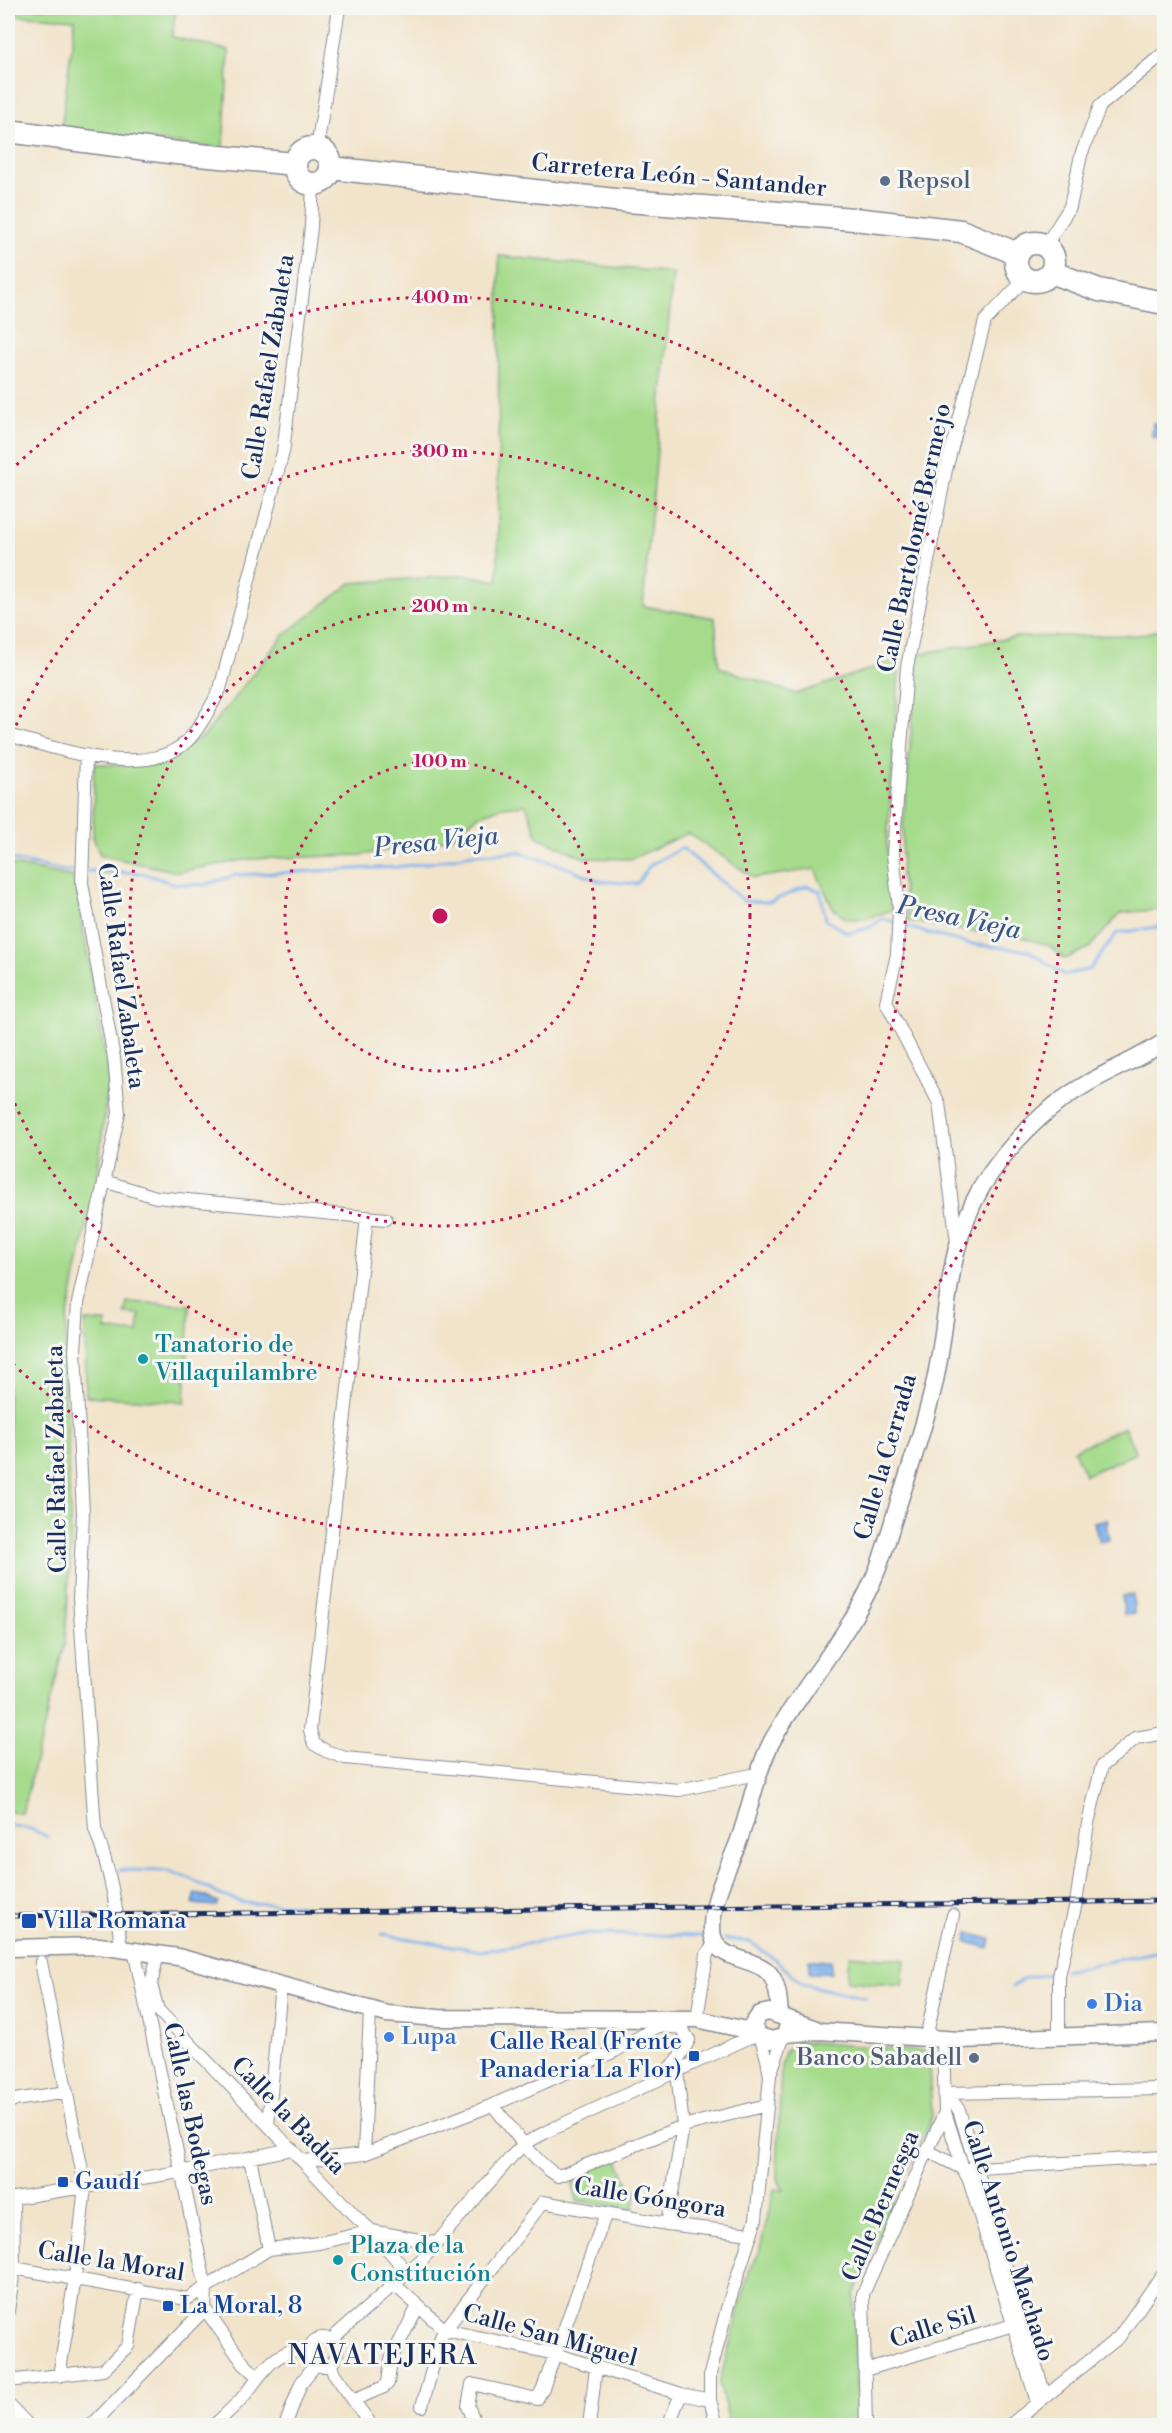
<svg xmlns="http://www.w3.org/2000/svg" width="1172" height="2433" viewBox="0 0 1172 2433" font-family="'Libre Bodoni',serif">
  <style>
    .green { fill: #a5db8b; stroke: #608574; stroke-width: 1.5 }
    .water { fill: #7eb1eb; stroke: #4c70a4; stroke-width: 1.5 }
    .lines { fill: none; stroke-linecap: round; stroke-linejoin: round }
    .stream { stroke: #7eb1eb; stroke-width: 3 }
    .street-casing { stroke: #868a94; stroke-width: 14 }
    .secondary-casing { stroke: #868a94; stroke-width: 19 }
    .highway-casing { stroke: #868a94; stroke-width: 25 }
    .street { stroke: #fff; stroke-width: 12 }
    .secondary { stroke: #fff; stroke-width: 16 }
    .highway { stroke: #fff; stroke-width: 22 }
    .rail-casing { stroke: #1b2f5e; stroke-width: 5 }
    .rail { stroke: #f6f6f2; stroke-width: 3; stroke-dasharray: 9; stroke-linecap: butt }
    .ring { fill: none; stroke: #c2185b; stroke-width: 3; stroke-dasharray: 3 6 }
    .service-dot { fill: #5c6f8a; stroke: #f6f6f2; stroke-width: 2 }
    .culture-dot { fill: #0f9aa8; stroke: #f6f6f2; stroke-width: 2 }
    .transit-dot { fill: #1a4fb4; stroke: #f6f6f2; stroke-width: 2 }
    .shop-dot { fill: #3f7fe0; stroke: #f6f6f2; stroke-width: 2 }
    .labels { text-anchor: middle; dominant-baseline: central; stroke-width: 6; stroke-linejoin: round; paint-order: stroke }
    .street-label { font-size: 24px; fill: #1b2f5e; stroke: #f6f6f2 }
    .service-label { font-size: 24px; fill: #4e5e75; stroke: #f6f6f2; text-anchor: start }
    .culture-label { font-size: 24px; fill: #0d838f; stroke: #f6f6f2; text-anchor: start }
    .transit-label { font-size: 24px; fill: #164399; stroke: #f6f6f2; text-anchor: start }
    .shop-label { font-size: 24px; fill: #366cbe; stroke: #f6f6f2; text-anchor: start }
    .water-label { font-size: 26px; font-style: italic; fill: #395688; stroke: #f6f6f2 }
    .quarter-label { font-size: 27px; letter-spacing: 1.5px; fill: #1b2f5e; stroke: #f6f6f2 }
    .centre { fill: #c2185b; stroke: #f6f6f2; stroke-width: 3 }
    .ring-label { font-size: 18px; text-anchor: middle; font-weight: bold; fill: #c2185b; stroke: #f6f6f2; stroke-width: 6; stroke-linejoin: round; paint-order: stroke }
  </style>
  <rect width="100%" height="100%" fill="#f6f6f2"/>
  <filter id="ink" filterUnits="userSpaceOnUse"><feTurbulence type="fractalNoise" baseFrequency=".0167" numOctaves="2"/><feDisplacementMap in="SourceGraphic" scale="12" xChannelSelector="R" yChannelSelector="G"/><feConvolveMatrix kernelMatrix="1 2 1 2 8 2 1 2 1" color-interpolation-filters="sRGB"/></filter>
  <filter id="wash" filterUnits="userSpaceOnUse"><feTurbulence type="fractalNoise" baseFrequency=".008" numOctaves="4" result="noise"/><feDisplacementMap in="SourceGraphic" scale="24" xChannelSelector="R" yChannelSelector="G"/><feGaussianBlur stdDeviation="1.35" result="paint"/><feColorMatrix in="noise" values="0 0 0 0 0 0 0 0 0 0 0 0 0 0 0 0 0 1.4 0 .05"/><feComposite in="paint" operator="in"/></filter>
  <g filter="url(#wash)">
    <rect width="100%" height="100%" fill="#f2e4cb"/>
    <path class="green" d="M8,8H176L172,37L229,50L223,149L61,130L75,19L8,15Z
      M499,256L673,273L643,606L715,618L719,667L796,694L900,659L887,844L892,910L865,919H846L832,907L815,869L754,878L688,833L631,859L584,858L538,837L526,805L502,807L478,816L449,839L361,855L250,859L178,872L100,855L93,837L94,764L155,766L204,736L283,636L351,583L465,575L498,581Z
      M1164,629V909L1121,913L1089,948L1065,959L1048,945L1014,935L957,930L908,921L901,876L903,826L918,654L1016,637L1138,635Z
      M8,864L74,877L109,1077L98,1171L66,1324L64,1399L67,1413L71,1547L65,1644L22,1813L8,1812Z
      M127,1302L190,1305L185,1402L86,1396L85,1321L106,1322V1330L138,1333L140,1315L125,1314Z
      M1124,1427L1136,1453L1085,1475L1074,1450Z
      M849,1955L905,1960L902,1986L847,1981Z
      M797,2041L928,2052L932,2116L916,2155L902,2178L854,2295L857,2425H730L719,2384L750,2269L759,2253L774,2189L784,2190L777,2179L781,2065L785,2051Z
      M617,2158L630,2188L636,2190L634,2209L577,2201L571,2177Z"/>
    <path class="water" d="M1153,423L1164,424V438L1152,437Z
      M1107,1519L1108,1523L1106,1524L1109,1540L1099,1542L1094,1522Z
      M1133,1595L1134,1614L1124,1615L1122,1596Z
      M196,1893L218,1902L216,1906L193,1904Z
      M968,1933L991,1939L989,1948L966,1942Z
      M809,1960H831V1973H809Z"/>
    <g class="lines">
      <path class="stream" d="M8,859L64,871H79
        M86,871L142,873L175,884L204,885L236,875L396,867L435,862L471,854L518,852L569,868L599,881L637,884L650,865L682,848L744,901L770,902L807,886L820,891L826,920L848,933L869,928L883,918L896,923
        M902,925L927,933L970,944L1029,951L1064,975L1090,969L1117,933L1164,926
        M8,1825L31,1829L48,1837
        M119,1870L168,1871L189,1878L220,1895L244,1903L300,1905
        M382,1934L482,1951L585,1934L703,1936
        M724,1939L750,1942L776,1960L802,1984L866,1998
        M1064,1971L1164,1950
        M1012,1987L1025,1978L1055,1973"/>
    </g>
  </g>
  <g filter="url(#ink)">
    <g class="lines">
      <defs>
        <path id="street" d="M317,148L339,8
          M1045,246L1070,207L1081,155L1100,106L1164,53
          M8,735C57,748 141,780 185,743C198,732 212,705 220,689L283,452L311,227L313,184
          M86,755L82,883L114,1058L119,1113L78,1303L75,1351L83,1513L79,1598L95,1829C110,1869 117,1906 121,1948
          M104,1181L156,1197L386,1219
          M367,1217L310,1730L314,1744L326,1751L345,1758L679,1790L761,1773
          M957,1242L939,1103L886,1002L897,954L899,908L893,854L907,667L946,470L985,321L1026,278
          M158,1953L151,1985L158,2010L358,2219L372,2231L409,2274
          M41,1962L85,2186L75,2278L59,2376
          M697,2019L707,1954L715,1942
          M662,2026L681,2028L689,2040L677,2061L662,2075
          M1059,2037V1976L1076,1903L1088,1823L1102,1766L1136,1738L1164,1733
          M926,2038L953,1915
          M943,2039L945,2112L963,2169L969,2180L1037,2402
          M771,2072L784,2036
          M946,2093L959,2110L1045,2396
          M946,2093L1164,2089
          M8,2101L67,2092
          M493,2105C508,2124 538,2167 559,2176L683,2126L767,2105
          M268,2125L281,1985
          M928,2151L963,2169L1164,2157
          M364,2154L370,2010
          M250,2158L269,2249
          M304,2161L364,2154L493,2105L615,2051L658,2026L665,2019
          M8,2199L180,2172L292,2149
          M667,2224L683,2126L677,2072
          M8,2267L187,2299L269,2249L319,2243L372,2231L435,2243
          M395,2285L445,2330L555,2354L681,2394L710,2400
          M205,2309L244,2364L257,2376
          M8,2311L14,2269L13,2198
          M309 2352a14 14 0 1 1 28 0a14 14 0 1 1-28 0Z
          M332,2341L336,2335L421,2261L512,2156L524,2144L546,2132L748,2038L757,2035
          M331,2363L333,2372L372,2426
          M865,2370L1013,2325
          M8,2381L103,2370L128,2346L138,2289
          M353,2400L384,2387L388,2383L391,2359L418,2306
          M8,2404L29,2426
          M422,2406L441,2337L445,2330L543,2202L667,2224L751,2234
          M476,2425L468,2406L472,2384L537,2399L543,2388L606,2213
          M91,2426L205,2309L206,2288L134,1950
          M213,2426C225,2415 237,2405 247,2392C266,2368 274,2350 310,2348
          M285,2426L301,2383L316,2364
          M589,2426L596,2368
          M668,2426L681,2394
          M717,2426L710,2400V2374L728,2305L756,2219L770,2076L767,2059L761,2038
          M866,2426L863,2294L945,2112
          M1009,2426L1119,2337L1164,2272"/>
        <path id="secondary" d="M8,1948L99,1946L178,1957L387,2014L439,2018L697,2019L755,2032
          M780,2015C779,2001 778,1981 767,1971C749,1955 712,1962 712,1928C712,1898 728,1869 739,1840C750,1810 757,1769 772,1741C805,1682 854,1631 878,1568C886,1546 892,1524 899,1502C912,1463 925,1424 934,1385C950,1316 944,1253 981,1188C1006,1147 1045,1107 1088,1083C1113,1069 1140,1058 1164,1042
          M788,2026L784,2036L772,2040L757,2035L753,2024L760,2014L769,2012L816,2029
          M785,2034L819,2031L960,2040L1164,2033"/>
        <path id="highway" d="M8,131L177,153L295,164
          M295 166a18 18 0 1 1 36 0a18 18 0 1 1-36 0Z
          M331,168L615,200L854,219L961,231L1018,254
          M1016 262a19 19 0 1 1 38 0a19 19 0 1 1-38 0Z
          M1051,272L1099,290L1164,303"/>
      </defs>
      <use href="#street" class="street-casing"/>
      <use href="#secondary" class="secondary-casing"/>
      <use href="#highway" class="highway-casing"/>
      <use href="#street" class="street"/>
      <use href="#secondary" class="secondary"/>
      <use href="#highway" class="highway"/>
      <defs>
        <path id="rail" d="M8,1916L1164,1901"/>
      </defs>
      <use href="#rail" class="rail-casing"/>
      <use href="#rail" class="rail"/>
    </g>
  </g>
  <g class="ring">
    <circle cx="440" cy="916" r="155"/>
    <circle cx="440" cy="916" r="310"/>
    <path d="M9 742A465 465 0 1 1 9 1090"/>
    <path d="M10 471A619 619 0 1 1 10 1361"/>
  </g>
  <g class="service-dot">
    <circle cx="885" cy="181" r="6"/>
    <circle cx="974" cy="2058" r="6"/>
  </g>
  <g class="culture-dot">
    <circle cx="143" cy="1359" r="6"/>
    <circle cx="338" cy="2260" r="6"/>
  </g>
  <g class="transit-dot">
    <rect x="21" y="1913" width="16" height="16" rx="3"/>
    <rect x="688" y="2050" width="12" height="12" rx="3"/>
    <rect x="57" y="2176" width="12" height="12" rx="3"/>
    <rect x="162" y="2300" width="12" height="12" rx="3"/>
  </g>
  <g class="shop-dot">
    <circle cx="1092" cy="2004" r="6"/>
    <circle cx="389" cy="2037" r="6"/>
  </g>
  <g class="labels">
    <g class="street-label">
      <text transform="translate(679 176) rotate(5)">Carretera León - Santander</text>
      <text transform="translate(269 367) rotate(-81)">Calle Rafael Zabaleta</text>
      <text transform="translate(915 538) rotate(-78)">Calle Bartolomé Bermejo</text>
      <text transform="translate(121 976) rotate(82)">Calle Rafael Zabaleta</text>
      <text transform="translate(886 1457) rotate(-74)">Calle la Cerrada</text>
      <text transform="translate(57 1459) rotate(-91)">Calle Rafael Zabaleta</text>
      <text transform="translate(190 2114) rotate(78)">Calle las Bodegas</text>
      <text transform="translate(288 2116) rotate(46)">Calle la Badúa</text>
      <text transform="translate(650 2198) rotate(9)">Calle Góngora</text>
      <text transform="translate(881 2206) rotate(-67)">Calle Bernesga</text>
      <text transform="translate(1008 2241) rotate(72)">Calle Antonio Machado</text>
      <text transform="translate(111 2262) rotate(9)">Calle la Moral</text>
      <text transform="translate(933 2328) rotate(-17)">Calle Sil</text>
      <text transform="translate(550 2336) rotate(15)">Calle San Miguel</text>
    </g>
    <g class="service-label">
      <text x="897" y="181">Repsol</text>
      <text x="962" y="2058" text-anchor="end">Banco Sabadell</text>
    </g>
    <g class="culture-label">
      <text x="155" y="1345">Tanatorio de<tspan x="155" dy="28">Villaquilambre</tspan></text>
      <text x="350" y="2246">Plaza de la<tspan x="350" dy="28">Constitución</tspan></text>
    </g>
    <g class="transit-label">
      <text x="42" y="1921">Villa Romana</text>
      <text x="682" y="2042" text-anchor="end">Calle Real (Frente<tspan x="682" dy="28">Panaderia La Flor)</tspan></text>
      <text x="75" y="2182">Gaudí</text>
      <text x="180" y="2306">La Moral, 8</text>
    </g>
    <g class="shop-label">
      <text x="1104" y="2004">Dia</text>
      <text x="401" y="2037">Lupa</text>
    </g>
    <g class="water-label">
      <text transform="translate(436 842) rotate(-6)">Presa Vieja</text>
      <text transform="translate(959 918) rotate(12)">Presa Vieja</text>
    </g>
    <g class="quarter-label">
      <text x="383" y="2356">NAVATEJERA</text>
    </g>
  </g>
  <circle cx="440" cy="916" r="9" class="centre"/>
  <g class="ring-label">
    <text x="440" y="303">400 m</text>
    <text x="440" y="457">300 m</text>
    <text x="440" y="612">200 m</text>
    <text x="440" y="767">100 m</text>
  </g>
  <rect width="1172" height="2433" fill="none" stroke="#f6f6f2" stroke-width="30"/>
</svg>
